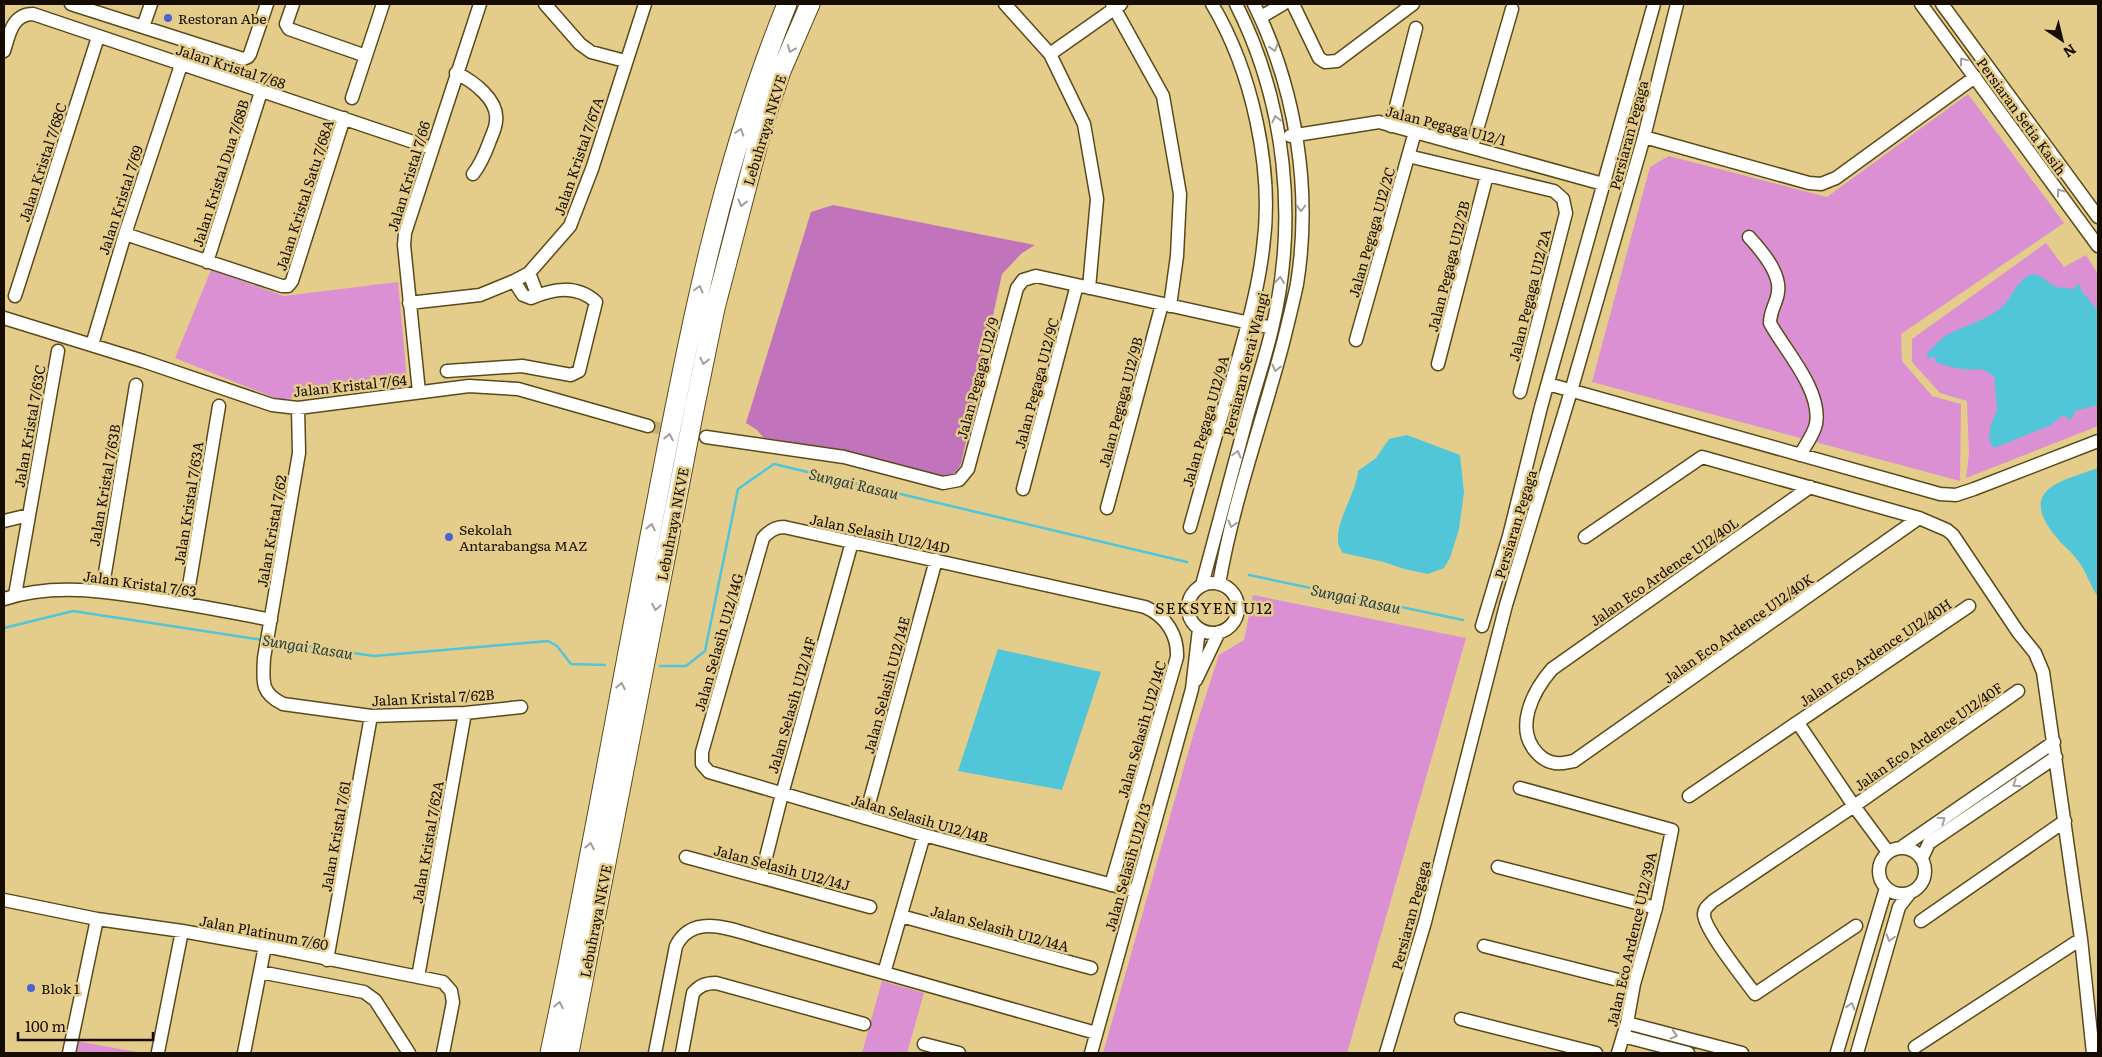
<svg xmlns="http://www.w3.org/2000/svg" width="2102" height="1057" viewBox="0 0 2102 1057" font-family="Literata,serif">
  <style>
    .green { fill: #db90d4 }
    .forest { fill: #c173bb }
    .water { fill: #50c6d8 }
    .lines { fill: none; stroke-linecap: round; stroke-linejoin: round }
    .stream { stroke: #50c6d8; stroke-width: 2.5 }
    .minor-tunnel { stroke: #c5af76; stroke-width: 12; stroke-dasharray: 12 6; stroke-linecap: butt }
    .minor-casing { stroke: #5b4a19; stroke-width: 15 }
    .highway-casing { stroke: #5b4a19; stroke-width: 21 }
    .minor { stroke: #fff; stroke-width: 12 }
    .highway { stroke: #fff; stroke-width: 19 }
    .oneway { stroke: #a29e99 }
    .poi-dot { fill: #4863d6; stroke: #e4cc8b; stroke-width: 2 }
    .labels { text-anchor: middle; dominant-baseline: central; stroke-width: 5; stroke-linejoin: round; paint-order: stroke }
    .poi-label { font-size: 14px; fill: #160d00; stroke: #e4cc8b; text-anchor: start }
    .street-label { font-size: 14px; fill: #160d00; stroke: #e4cc8b }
    .water-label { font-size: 15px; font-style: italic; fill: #264044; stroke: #e4cc8b }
    .quarter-label { font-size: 16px; letter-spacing: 1px; fill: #160d00; stroke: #e4cc8b }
  </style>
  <rect width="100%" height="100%" fill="#e4cc8b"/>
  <path class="green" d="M1968,94L2064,223L1901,334L1902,361L1932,396L1961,404L1960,481L1592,382L1650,167L1669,156L1827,197Z
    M2046,243L2064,267L2086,255L2098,274V426L1966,478L1969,454L1967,401L1940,393L1912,362V339Z
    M211,270L284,296L398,282L407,380L280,400L175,358Z
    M1253,595L1466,638L1347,1053H1103L1194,732L1219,655L1244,640Z
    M882,981L924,993L907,1053H862Z
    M76,1041L142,1053H73Z"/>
  <path class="forest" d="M833,205L1035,245L1022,253L1002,274L961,464L955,473L944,476L842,450L764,438L757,430L746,423L811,212Z"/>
  <path class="water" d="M2033,274C2042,275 2047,282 2054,286C2061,289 2068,288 2075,289L2077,284H2079L2081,290L2098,311V405L2075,411L2073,417L2069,419L2063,415L2051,425L1994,448L1989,441L1990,427L1997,410L1994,376L1982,369C1966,371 1951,368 1936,362L1934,357L1928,358L1927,353C1934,348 1938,340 1947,335C1964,325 1986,321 2002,307C2013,297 2017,278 2033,274Z
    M1407,435L1460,455L1464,492L1459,529L1450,558L1444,568L1428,574L1404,569L1384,562L1343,553C1341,550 1338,545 1338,542C1336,519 1356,494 1358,471L1376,458L1389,439Z
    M2098,468V597C2089,584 2086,569 2075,557C2070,550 2062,545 2057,538C2017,490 2058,482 2098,468Z
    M998,649L1101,672L1062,790L958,771Z"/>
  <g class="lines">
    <path class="stream" d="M1249,575L1463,620
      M4,628L73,611L263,640
      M271,641L374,656L548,641L557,646L571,664L605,665
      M660,666H686L705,651L738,489L774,464L1187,562"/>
    <path class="minor-tunnel" d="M648,426L706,437"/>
    <defs>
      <path id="minor" d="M71,4L243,59L248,57L250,54L267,4
        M293,4L286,24L289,29L366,56
        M545,4L580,44L591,52L625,61
        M1005,4L1050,54L1084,124L1097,199L1089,288
        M1112,4L1163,96L1180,194L1177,256L1170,306
        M1293,4L1319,58L1325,62L1337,61L1413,4
        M1921,4L2098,246
        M1942,4L2098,217
        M1261,17L1283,4
        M143,27L151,4
        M4,51C9,35 12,14 33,14L431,148
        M1050,54L1121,4
        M456,73C473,81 499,100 496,121C496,128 491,137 489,143C485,154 480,165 473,174
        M352,98L383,4
        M1391,126L1416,28
        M1290,136L1379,122L1603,184
        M1644,137L1809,183L1821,184L1836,178L1975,77
        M1472,147L1512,9
        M1408,156L1554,191L1563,199L1566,213L1520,392
        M125,234L282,286H288L292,281L344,118
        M1749,237C1761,250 1781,273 1778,292C1777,303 1770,310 1770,323C1785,351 1822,390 1816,424C1814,434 1805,446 1800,455
        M207,262L261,92
        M529,273L536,291L531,298
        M15,296L98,37
        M409,303L480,295L514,281L529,273L570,226L592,169L645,4
        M4,318L143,361L272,405L298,408L469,386L518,389L648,426
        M1356,340L1415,132
        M92,345L125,234L181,65
        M1438,364L1487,175
        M447,371L522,366L571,375L579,371L596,302C576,284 553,289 531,298L523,295L514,281
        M1548,384L1940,494L1956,495L1974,489L2098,441
        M419,392L404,245L405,233L480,4
        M298,408L299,453L264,658C263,681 260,693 283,704L371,716L465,713L521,707
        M706,437L844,457L943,483L959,480L968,469L1017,288L1023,280L1036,276L1272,328
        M1810,487L1552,669C1533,691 1513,729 1538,754C1542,758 1548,762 1555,763C1561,764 1568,762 1574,761L1919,518
        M1023,489L1077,285
        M1107,508L1162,304
        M4,521L29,515
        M1190,527C1204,477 1218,427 1233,377C1245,335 1258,292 1263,248C1274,170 1252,71 1212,4
        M1585,537L1702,457L1919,518L1947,530L1953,535L2018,632L2035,653L2043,672L2081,939L2093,1053
        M1188 608a25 25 0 1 1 50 0a25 25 0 1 1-50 0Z
        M1219,584C1233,502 1262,423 1283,343C1288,323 1293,303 1297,284C1312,190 1296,89 1254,4
        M1202,585C1217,529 1232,473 1247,417C1255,388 1265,359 1272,329C1298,221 1286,103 1236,4
        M102,591L136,385
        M15,595L58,351
        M4,599C53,583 105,591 155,599C194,605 232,612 271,620
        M186,604L219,406
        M1482,626L1509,536L1541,407L1654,4
        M1196,680L1219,632
        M1798,723L1854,806L1888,852
        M1520,788L1672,830L1656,908L1634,984L1627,1023L1618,1053
        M1689,796L1969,606
        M865,818L936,560
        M1902,847L2054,742
        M1879 871a23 23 0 1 1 46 0a23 23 0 1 1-46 0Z
        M686,857L870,907
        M1922,858L1929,843L2056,757
        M1498,867L1656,908
        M761,877L782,794L852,542
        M1111,885L1177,657C1178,635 1166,616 1145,607L784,527C775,527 768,532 763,538L702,752V764L709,772L924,835L1135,891
        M4,900L97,919L182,931L265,946L443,982L451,991L453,1002L443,1053
        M901,916L1091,968
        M1921,921L2065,821
        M1856,926L1755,994C1745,980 1703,928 1704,914C1704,908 1709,905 1713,901L1854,806L2018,691
        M1484,946L1634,984
        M327,960L371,716
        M260,972L364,992L375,1000L409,1053
        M884,973L924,835
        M418,977L465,713
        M1461,1019L1596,1053
        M1627,1023L1742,1053
        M1623,1036L1688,1053
        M924,1044L959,1053
        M1915,1047L2081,939
        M158,1052L182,931
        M1837,1052L1886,888
        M69,1053L97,919
        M244,1053L265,946
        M655,1053L676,946C694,910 737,932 768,940L1096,1033
        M682,1053L693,993C700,985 706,983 716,983L864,1024
        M1091,1053L1192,689L1199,629
        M1386,1053L1425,922L1506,605L1571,391L1644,137L1677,4
        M1857,1053L1899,907L1909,894"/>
      <path id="highway" d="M550,1053C589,870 621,684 657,500C689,332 722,163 787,4
        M569,1053L694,410L715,308L762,128L781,71L810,4"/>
    </defs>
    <use href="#minor" class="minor-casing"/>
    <use href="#highway" class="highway-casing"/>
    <use href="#minor" class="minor"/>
    <use href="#highway" class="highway"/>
  </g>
  <defs><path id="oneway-chevron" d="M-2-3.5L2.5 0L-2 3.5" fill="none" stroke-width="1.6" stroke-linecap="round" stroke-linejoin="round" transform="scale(1.25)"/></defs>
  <g class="oneway">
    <use href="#oneway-chevron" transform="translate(1274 48) rotate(73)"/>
    <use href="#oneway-chevron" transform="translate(791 49) rotate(113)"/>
    <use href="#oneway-chevron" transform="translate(1963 61) rotate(-127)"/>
    <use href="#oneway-chevron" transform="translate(1276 119) rotate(-103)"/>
    <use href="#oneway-chevron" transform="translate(740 132) rotate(-72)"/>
    <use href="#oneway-chevron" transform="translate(2060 192) rotate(-126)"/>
    <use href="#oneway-chevron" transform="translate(742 203) rotate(104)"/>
    <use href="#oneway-chevron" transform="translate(1301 208) rotate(90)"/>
    <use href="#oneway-chevron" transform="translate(1280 280) rotate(-83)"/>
    <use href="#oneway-chevron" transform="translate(699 289) rotate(-75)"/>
    <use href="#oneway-chevron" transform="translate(704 361) rotate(102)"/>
    <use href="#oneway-chevron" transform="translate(1276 368) rotate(104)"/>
    <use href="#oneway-chevron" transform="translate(669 437) rotate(-79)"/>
    <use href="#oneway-chevron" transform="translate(1237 454) rotate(-75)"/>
    <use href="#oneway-chevron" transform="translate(1232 524) rotate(105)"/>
    <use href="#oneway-chevron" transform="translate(651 527) rotate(-79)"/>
    <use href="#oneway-chevron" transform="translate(656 607) rotate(101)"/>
    <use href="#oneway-chevron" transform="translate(621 686) rotate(-79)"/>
    <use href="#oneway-chevron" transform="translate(2016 784) rotate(146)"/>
    <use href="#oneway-chevron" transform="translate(1942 820) rotate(-35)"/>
    <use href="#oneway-chevron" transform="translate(590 846) rotate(-79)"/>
    <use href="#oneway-chevron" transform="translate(1890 938) rotate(106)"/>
    <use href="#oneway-chevron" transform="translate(559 1005) rotate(-79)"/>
    <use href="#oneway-chevron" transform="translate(1851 1006) rotate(-73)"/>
    <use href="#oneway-chevron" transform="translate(1674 1035) rotate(15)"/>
  </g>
  <g class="poi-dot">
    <circle cx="168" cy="18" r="5"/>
    <circle cx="449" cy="537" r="5"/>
    <circle cx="31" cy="988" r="5"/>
  </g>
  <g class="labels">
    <g class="poi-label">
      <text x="178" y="18">Restoran Abe</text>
      <text x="459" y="529">Sekolah<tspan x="459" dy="16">Antarabangsa MAZ</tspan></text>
      <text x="41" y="988">Blok 1</text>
    </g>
    <g class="street-label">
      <text transform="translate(231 66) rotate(18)">Jalan Kristal 7/68</text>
      <text transform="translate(2022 116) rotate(54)">Persiaran Setia Kasih</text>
      <text transform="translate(1446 125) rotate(14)">Jalan Pegaga U12/1</text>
      <text transform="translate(764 130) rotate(-73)">Lebuhraya NKVE</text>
      <text transform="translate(1628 135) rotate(-75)">Persiaran Pegaga</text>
      <text transform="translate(578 156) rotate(-71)">Jalan Kristal 7/67A</text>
      <text transform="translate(42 162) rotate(-72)">Jalan Kristal 7/68C</text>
      <text transform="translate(220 173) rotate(-72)">Jalan Kristal Dua 7/68B</text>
      <text transform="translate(408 176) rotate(-73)">Jalan Kristal 7/66</text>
      <text transform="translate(304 195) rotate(-72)">Jalan Kristal Satu 7/68A</text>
      <text transform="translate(120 200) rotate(-72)">Jalan Kristal 7/69</text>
      <text transform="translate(1371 232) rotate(-74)">Jalan Pegaga U12/2C</text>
      <text transform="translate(1448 266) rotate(-76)">Jalan Pegaga U12/2B</text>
      <text transform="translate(1529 295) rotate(-76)">Jalan Pegaga U12/2A</text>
      <text transform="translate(1245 364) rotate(-76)">Persiaran Serai Wangi</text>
      <text transform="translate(977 378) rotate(-75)">Jalan Pegaga U12/9</text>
      <text transform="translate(1036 383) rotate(-75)">Jalan Pegaga U12/9C</text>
      <text transform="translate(350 385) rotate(-6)">Jalan Kristal 7/64</text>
      <text transform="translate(1120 402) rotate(-75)">Jalan Pegaga U12/9B</text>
      <text transform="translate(1205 421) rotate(-74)">Jalan Pegaga U12/9A</text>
      <text transform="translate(29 426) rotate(-80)">Jalan Kristal 7/63C</text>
      <text transform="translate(104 485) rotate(-80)">Jalan Kristal 7/63B</text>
      <text transform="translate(188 503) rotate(-81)">Jalan Kristal 7/63A</text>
      <text transform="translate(672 524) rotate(-79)">Lebuhraya NKVE</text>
      <text transform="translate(1515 524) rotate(-73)">Persiaran Pegaga</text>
      <text transform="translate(271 531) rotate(-80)">Jalan Kristal 7/62</text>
      <text transform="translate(880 533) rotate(12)">Jalan Selasih U12/14D</text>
      <text transform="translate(1664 571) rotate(-35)">Jalan Eco Ardence U12/40L</text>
      <text transform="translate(140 583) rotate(8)">Jalan Kristal 7/63</text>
      <text transform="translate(1738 628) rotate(-35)">Jalan Eco Ardence U12/40K</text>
      <text transform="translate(718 642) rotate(-74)">Jalan Selasih U12/14G</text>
      <text transform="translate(1875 652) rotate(-34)">Jalan Eco Ardence U12/40H</text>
      <text transform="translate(886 685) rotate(-75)">Jalan Selasih U12/14E</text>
      <text transform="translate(433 697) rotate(-3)">Jalan Kristal 7/62B</text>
      <text transform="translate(791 705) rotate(-74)">Jalan Selasih U12/14F</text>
      <text transform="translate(1141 729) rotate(-74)">Jalan Selasih U12/14C</text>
      <text transform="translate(1928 736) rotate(-35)">Jalan Eco Ardence U12/40F</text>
      <text transform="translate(920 818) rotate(16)">Jalan Selasih U12/14B</text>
      <text transform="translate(335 836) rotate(-80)">Jalan Kristal 7/61</text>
      <text transform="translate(427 842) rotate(-80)">Jalan Kristal 7/62A</text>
      <text transform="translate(782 867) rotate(15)">Jalan Selasih U12/14J</text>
      <text transform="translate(1127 867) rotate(-74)">Jalan Selasih U12/13</text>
      <text transform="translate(1410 915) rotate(-75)">Persiaran Pegaga</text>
      <text transform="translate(595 921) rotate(-79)">Lebuhraya NKVE</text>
      <text transform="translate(1000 928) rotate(15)">Jalan Selasih U12/14A</text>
      <text transform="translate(264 932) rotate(11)">Jalan Platinum 7/60</text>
      <text transform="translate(1631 939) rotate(-77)">Jalan Eco Ardence U12/39A</text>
    </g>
    <g class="water-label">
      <text transform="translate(854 483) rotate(13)">Sungai Rasau</text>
      <text transform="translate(1356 598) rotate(12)">Sungai Rasau</text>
      <text transform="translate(308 646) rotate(9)">Sungai Rasau</text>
    </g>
    <g class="quarter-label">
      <text x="1214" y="607">SEKSYEN U12</text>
    </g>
  </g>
  <rect width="2102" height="1057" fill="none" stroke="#160d00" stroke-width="10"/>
  <g transform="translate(2062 40) rotate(145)" stroke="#e4cc8b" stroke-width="4" paint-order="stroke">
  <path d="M0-4L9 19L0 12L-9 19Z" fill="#160d00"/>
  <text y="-8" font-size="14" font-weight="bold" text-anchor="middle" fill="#160d00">N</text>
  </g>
  <path d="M18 1032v8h135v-8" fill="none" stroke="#160d00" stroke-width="2.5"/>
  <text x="25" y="1032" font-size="15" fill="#160d00" stroke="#e4cc8b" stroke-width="4" paint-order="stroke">100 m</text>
</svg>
